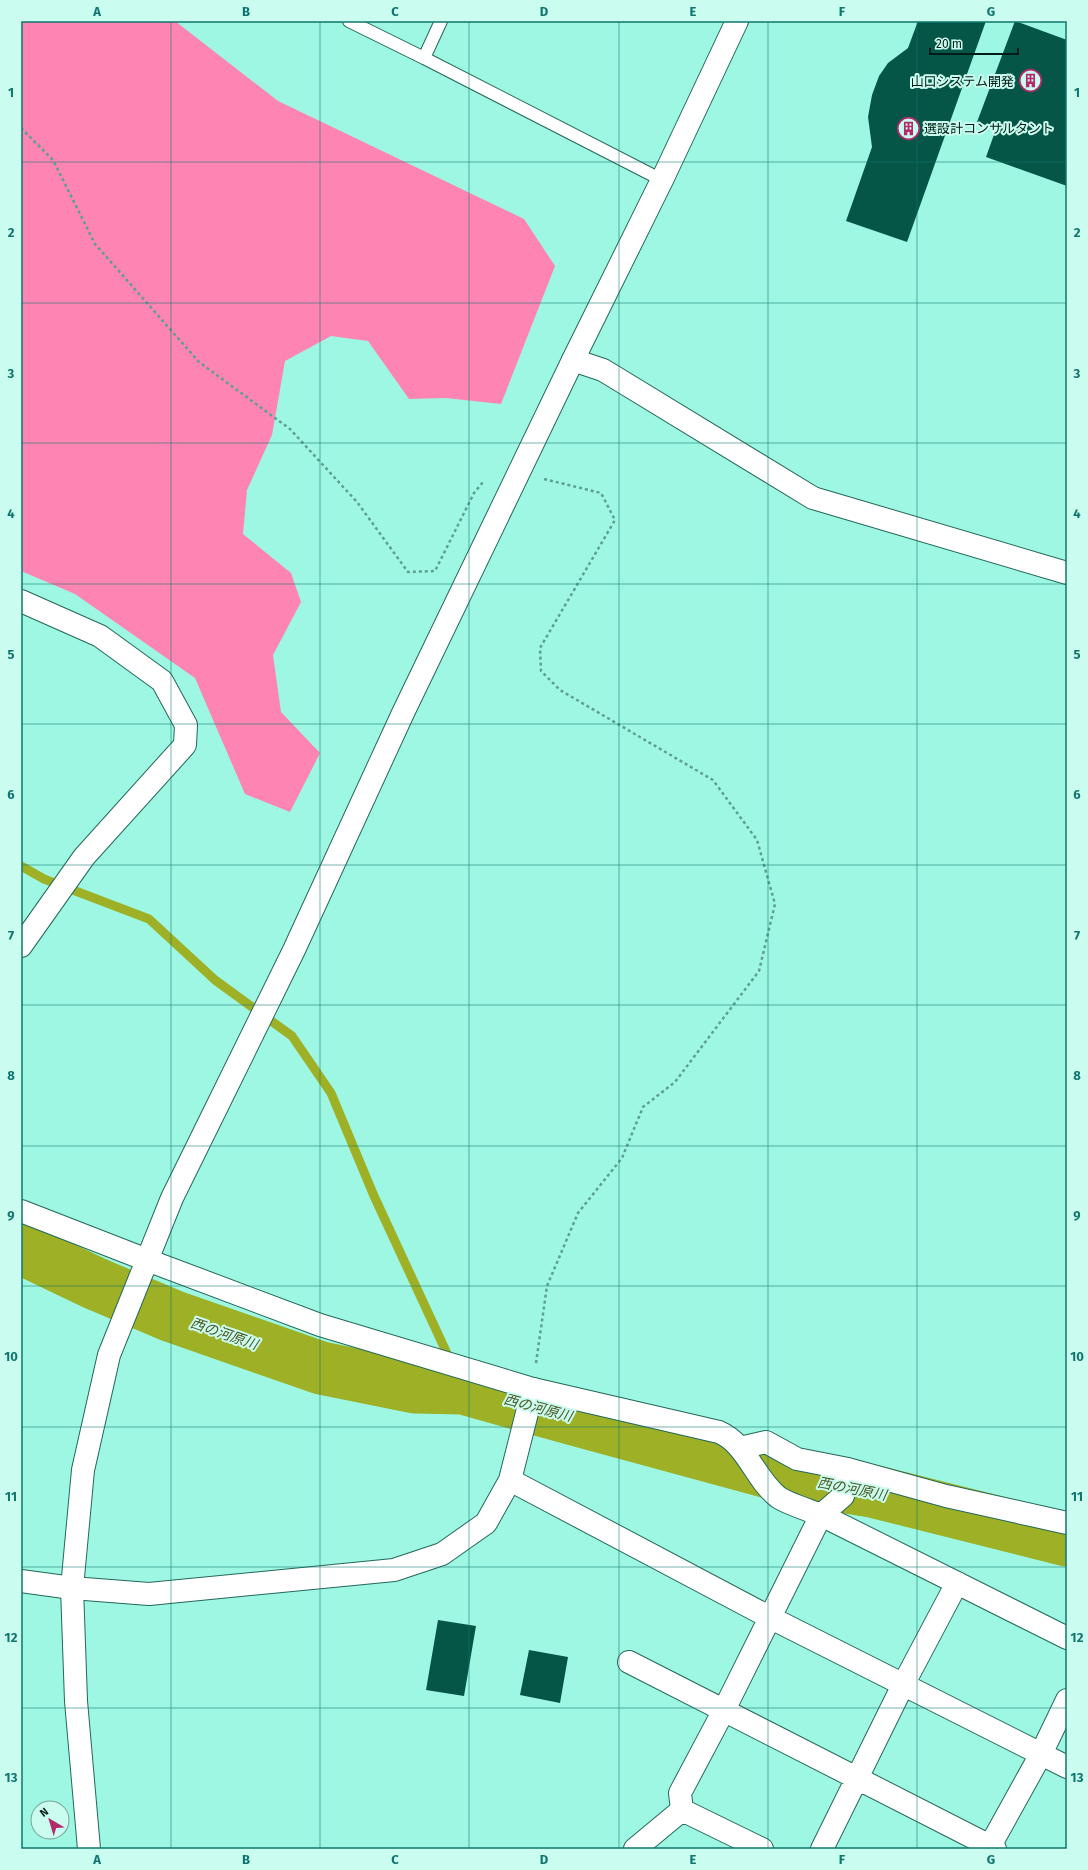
<svg xmlns="http://www.w3.org/2000/svg" width="1088" height="1870" viewBox="0 0 1088 1870" font-family="'Fira Sans','Noto Sans JP',sans-serif">
  <style>
    .forest { fill: #fd84b3 }
    .lines { fill: none; stroke-linecap: round; stroke-linejoin: round }
    .stream { stroke: #9eb025; stroke-width: 9 }
    .river { stroke: #9eb025; stroke-width: 53 }
    .building { fill: #065648 }
    .lane-casing { stroke: #23685a; stroke-width: 14 }
    .street-casing { stroke: #23685a; stroke-width: 24 }
    .secondary-casing { stroke: #23685a; stroke-width: 24 }
    .path { stroke: #5f9f90; stroke-width: 2.5; stroke-dasharray: 3 3; stroke-linecap: butt }
    .lane { stroke: #fff; stroke-width: 12 }
    .street { stroke: #fff; stroke-width: 22 }
    .secondary { stroke: #fff; stroke-width: 22 }
    .grid { fill: none; stroke: #0f766e; stroke-width: 1; stroke-opacity: 0.55 }
    .labels { text-anchor: middle; dominant-baseline: central; stroke-width: 4; stroke-linejoin: round; paint-order: stroke }
    .poi-label { font-size: 13px; fill: #011c16; stroke: #cafdef; text-anchor: end }
    .water-label { font-size: 14px; font-style: italic; fill: #4d5623; stroke: #cafdef }
    .neatline { fill: none; stroke: #0f766e; stroke-width: 1.5 }
    .grid-label { font-size: 13px; text-anchor: middle; font-weight: bold; fill: #0f766e }
  </style>
  <rect width="100%" height="100%" fill="#9ef7e2"/>
  <path class="forest" d="M21,21H175L278,101L524,219L555,266L501,404L446,398L409,399L368,341L331,336L285,361L272,435L247,490L243,534L291,573L301,602L273,655L281,712L320,753L290,812L245,794L195,678L75,594L21,571Z"/>
  <g class="lines">
    <path class="stream" d="M21,866L44,879L149,919L215,980L292,1036L331,1093L374,1196L463,1388"/>
    <path class="river" d="M21,1248L94,1283L172,1316L321,1368L415,1387L463,1388L570,1418L791,1478L872,1491L1067,1540"/>
  </g>
  <path class="building" d="M918,21H986L907,242L846,221L872,147L868,117L872,95L879,76L888,63L908,48Z
    M1015,21L1067,40V186L986,157L996,129L977,122Z
    M438,1620L476,1626L464,1696L426,1690Z
    M529,1650L568,1657L560,1703L520,1695Z"/>
  <g class="lines">
    <defs>
      <path id="lane" d="M349,21L424,58
        M441,21L424,58L662,180"/>
      <path id="street" d="M573,360L603,370L813,498L1067,573
        M21,601L100,636L162,681L186,725L185,745L84,857L21,946
        M21,1211L147,1260
        M740,1448L766,1442L797,1459L848,1469L946,1496L1067,1523
        M510,1480L769,1617L1067,1767
        M21,1581L72,1588L149,1594L394,1570L442,1554L486,1523L510,1480L533,1389
        M629,1662L990,1846L988,1849
        M682,1810L680,1793L724,1710L821,1515L843,1496L848,1469
        M682,1810L762,1849
        M635,1849L682,1810
        M822,1849L903,1685L957,1583
        M995,1849L990,1846L1041,1754L1067,1700"/>
      <path id="secondary" d="M147,1260L320,1325L533,1389L719,1432C747,1444 754,1478 778,1497C788,1504 809,1510 821,1515L1067,1638
        M89,1849L76,1701L72,1588L83,1470L109,1355L172,1198L294,950L403,713L573,360L662,180L737,21"/>
    </defs>
    <use href="#lane" class="lane-casing"/>
    <use href="#street" class="street-casing"/>
    <use href="#secondary" class="secondary-casing"/>
    <path class="path" d="M21,128L53,160L95,244L199,362L290,429L357,502L408,572L435,571L474,493L483,482
      M536,1363L547,1286L578,1213L622,1158L643,1107L675,1082L759,971L775,904L757,840L713,780L560,690L541,671L540,648L615,520L601,493L544,479"/>
    <use href="#lane" class="lane"/>
    <use href="#street" class="street"/>
    <use href="#secondary" class="secondary"/>
  </g>
  <path class="grid" d="M171,21V1849M320,21V1849M469,21V1849M619,21V1849M768,21V1849M917,21V1849M21,162H1067M21,303H1067M21,443H1067M21,584H1067M21,724H1067M21,865H1067M21,1005H1067M21,1146H1067M21,1286H1067M21,1427H1067M21,1567H1067M21,1708H1067"/>
  <defs>
    <symbol id="building-ring" viewBox="-11 -11 22 22"><circle r="9.5" fill="#cafdef" stroke="#b32b6b" stroke-width="1.5"/><path d="M-4-6H4V6H1V3H-1V6H-4ZM-2.5-4.3h1.7v1.8h-1.7ZM.8-4.3h1.7v1.8H.8ZM-2.5-1h1.7V.8h-1.7ZM.8-1h1.7V.8H.8Z" fill="#b32b6b"/></symbol>
  </defs>
  <g fill-rule="evenodd">
    <use href="#building-ring" x="1018" y="68" width="25" height="25"/>
    <use href="#building-ring" x="896" y="116" width="25" height="25"/>
  </g>
  <g class="labels">
    <g class="poi-label">
      <text x="1014" y="81">山口システム開発</text>
      <text x="924" y="128" text-anchor="start">選設計コンサルタント</text>
    </g>
    <g class="water-label">
      <text transform="translate(224 1334) rotate(19)">西の河原川</text>
      <text transform="translate(538 1408) rotate(15)">西の河原川</text>
      <text transform="translate(852 1489) rotate(11)">西の河原川</text>
    </g>
  </g>
  <rect width="1088" height="1870" fill="none" stroke="#cafdef" stroke-width="44"/>
  <g transform="translate(50 1820) rotate(322)"><circle r="19" fill="#cafdef" stroke="#7aa398"/>
  <path d="M0-3L7 15L0 10L-7 15Z" fill="#b32b6b"/>
  <text y="-6" font-size="11" font-weight="bold" text-anchor="middle" fill="#011c16">N</text>
  </g>
  <path d="M930 48v6h88v-6" fill="none" stroke="#011c16" stroke-width="2"/>
  <text x="936" y="48" font-size="12" fill="#011c16" stroke="#cafdef" stroke-width="3" paint-order="stroke">20 m</text>
  <rect x="22" y="22" width="1044" height="1826" class="neatline"/>
  <g class="grid-label">
    <text x="97" y="16">A</text>
    <text x="246" y="16">B</text>
    <text x="395" y="16">C</text>
    <text x="544" y="16">D</text>
    <text x="693" y="16">E</text>
    <text x="842" y="16">F</text>
    <text x="991" y="16">G</text>
    <text x="11" y="97">1</text>
    <text x="1077" y="97">1</text>
    <text x="11" y="237">2</text>
    <text x="1077" y="237">2</text>
    <text x="11" y="378">3</text>
    <text x="1077" y="378">3</text>
    <text x="11" y="518">4</text>
    <text x="1077" y="518">4</text>
    <text x="11" y="659">5</text>
    <text x="1077" y="659">5</text>
    <text x="11" y="799">6</text>
    <text x="1077" y="799">6</text>
    <text x="11" y="940">7</text>
    <text x="1077" y="940">7</text>
    <text x="11" y="1080">8</text>
    <text x="1077" y="1080">8</text>
    <text x="11" y="1220">9</text>
    <text x="1077" y="1220">9</text>
    <text x="11" y="1361">10</text>
    <text x="1077" y="1361">10</text>
    <text x="11" y="1501">11</text>
    <text x="1077" y="1501">11</text>
    <text x="11" y="1642">12</text>
    <text x="1077" y="1642">12</text>
    <text x="11" y="1782">13</text>
    <text x="1077" y="1782">13</text>
    <text x="97" y="1864">A</text>
    <text x="246" y="1864">B</text>
    <text x="395" y="1864">C</text>
    <text x="544" y="1864">D</text>
    <text x="693" y="1864">E</text>
    <text x="842" y="1864">F</text>
    <text x="991" y="1864">G</text>
  </g>
</svg>
